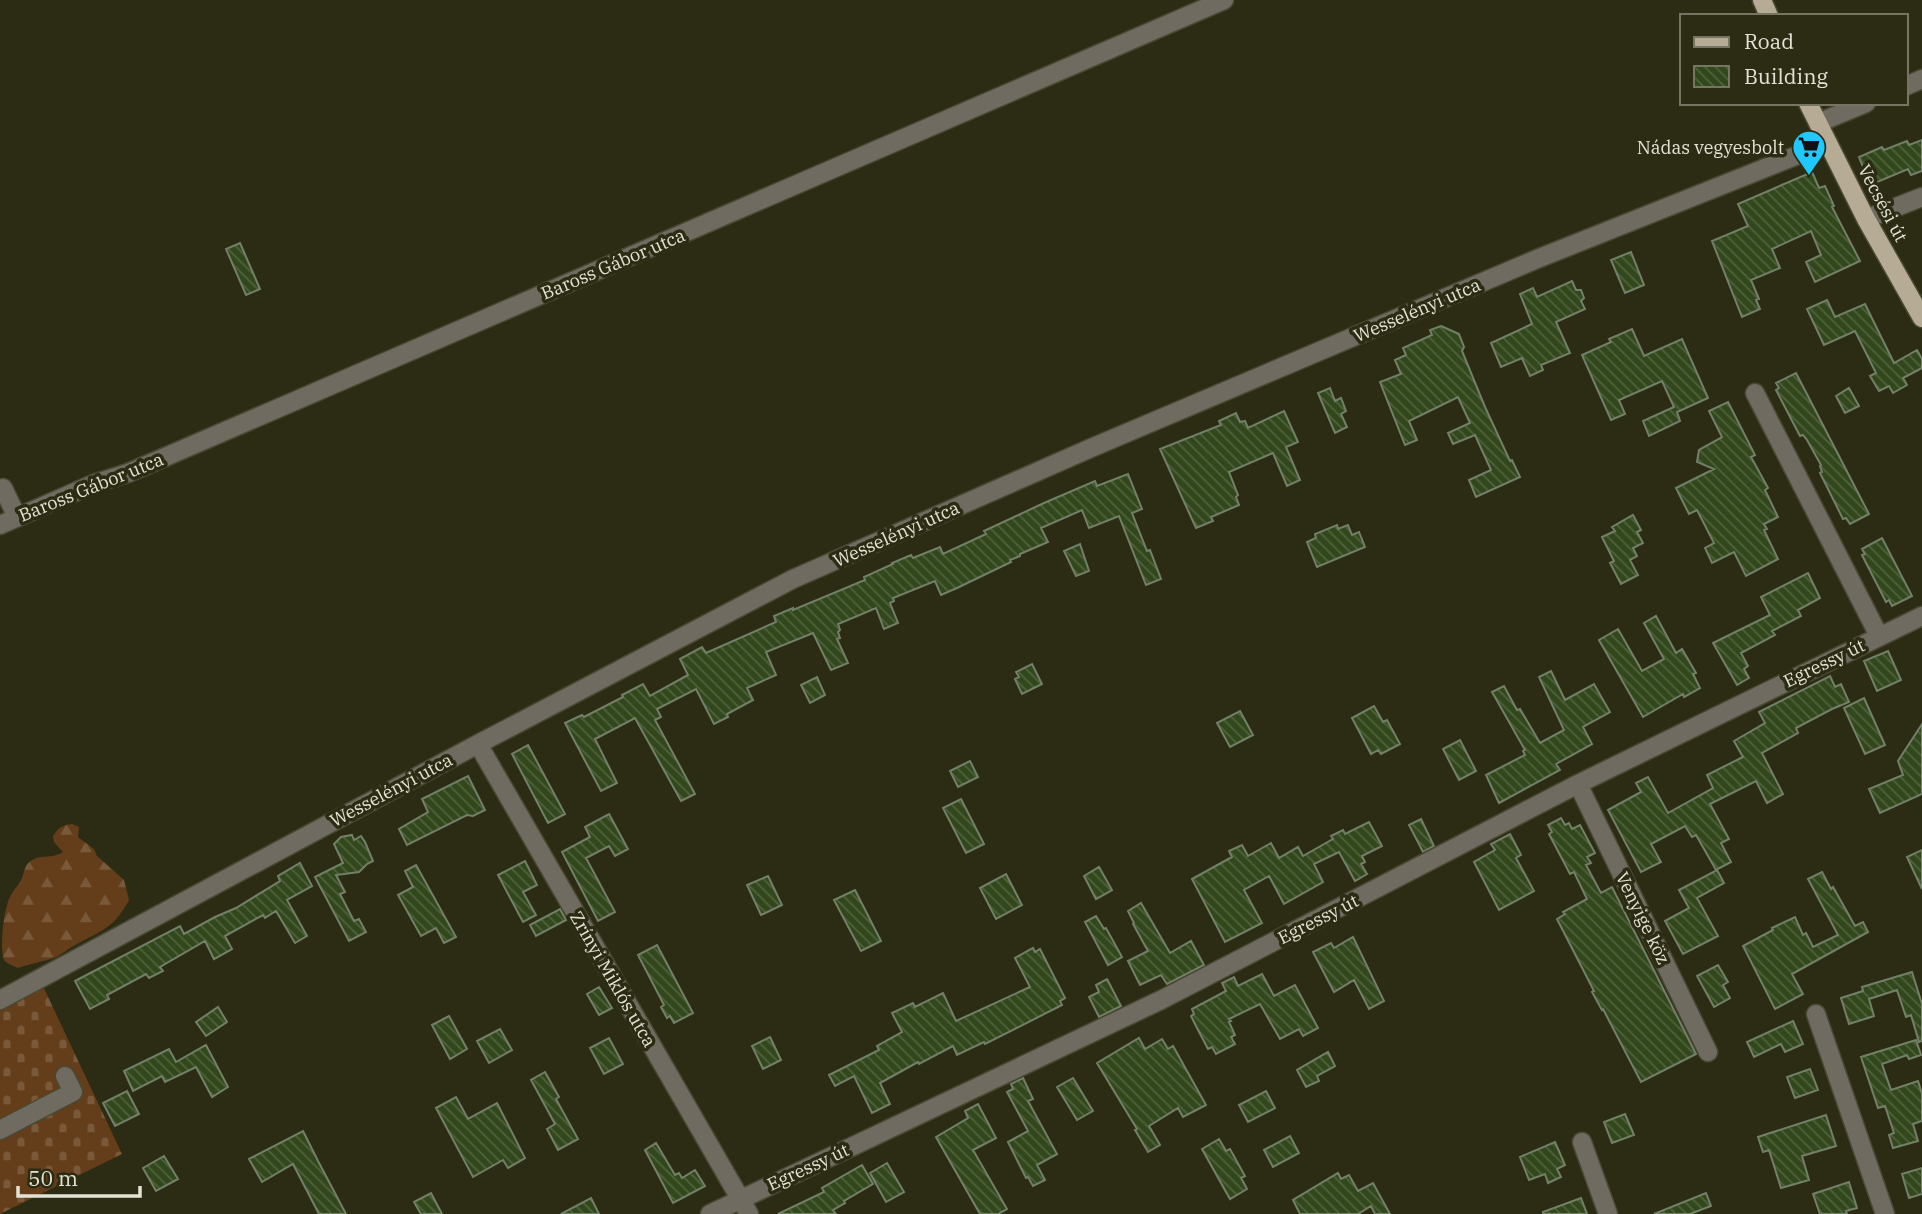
<svg xmlns="http://www.w3.org/2000/svg" width="1922" height="1214" viewBox="0 0 1922 1214" font-family="'IBM Plex Serif',serif">
  <style>
    .forest { fill: url(#forest-firs) }
    .cemetery { fill: url(#cemetery-stones) }
    .building { fill: url(#building-back-hatch); stroke: #728068; stroke-width: 2 }
    .lines { fill: none; stroke-linecap: round; stroke-linejoin: round }
    .minor-casing { stroke: #494933; stroke-width: 21 }
    .major-casing { stroke: #494933; stroke-width: 21 }
    .minor { stroke: #706b60; stroke-width: 18 }
    .major { stroke: #b6ab94; stroke-width: 18 }
    .labels { text-anchor: middle; dominant-baseline: central; stroke-width: 7; stroke-linejoin: round; paint-order: stroke }
    .poi-label { font-size: 18px; fill: #e3e3d5; stroke: #2c2c14; text-anchor: end }
    .street-label { font-size: 18px; fill: #e3e3d5; stroke: #2c2c14 }
  </style>
  <defs>
    <pattern id="forest-firs" width="22" height="20" patternUnits="userSpaceOnUse" patternTransform="scale(1.75)"><rect width="22" height="20" fill="#643d1a"/><path d="M5 1l3.5 6h-7zM16 11l3.5 6h-7z" fill="#7a593a"/></pattern>
    <pattern id="cemetery-stones" width="16" height="16" patternUnits="userSpaceOnUse" patternTransform="scale(1.75)"><rect width="16" height="16" fill="#643d1a"/><path d="M2 7V4a2 2 0 0 1 4 0v3zM10 15v-3a2 2 0 0 1 4 0v3z" fill="#7a593a"/></pattern>
    <pattern id="building-back-hatch" width="6" height="6" patternUnits="userSpaceOnUse" patternTransform="scale(1.75)"><rect width="6" height="6" fill="#32481c"/><path d="M-1 5l2 2M0 0l6 6M5-1l2 2" fill="none" stroke="#50623c"/></pattern>
  </defs>
  <rect width="100%" height="100%" fill="#2c2c14"/>
  <path class="forest" d="M72,824L79,827L78,837L94,849L97,856L124,880L129,900C113,931 97,932 70,948C64,952 58,957 51,959C40,962 29,964 18,968C14,966 7,964 4,960C0,947 3,911 10,897C13,890 19,885 22,878C25,871 24,865 32,860C42,854 54,859 63,852L54,842L53,836C58,828 62,825 72,824Z"/>
  <path class="cemetery" d="M41,982L122,1154L0,1214V1003Z"/>
  <path class="building" d="M1922,140V171L1911,175L1908,169L1870,185L1859,157L1882,147L1884,150L1907,141L1909,145Z
    M1812,172L1819,188L1825,186L1834,206L1832,207L1860,261L1815,282L1806,262L1821,255L1811,231L1772,249L1780,268L1751,280L1759,299L1756,300L1760,309L1742,317L1712,241L1748,226L1738,204Z
    M240,243L260,289L246,295L226,249Z
    M1631,252L1644,285L1625,293L1611,260Z
    M1572,281L1576,290H1581L1584,298L1581,301L1585,309L1556,322L1570,353L1541,365L1543,370L1530,376L1522,358L1501,367L1491,343L1532,324L1520,294L1533,288L1537,297Z
    M1827,300L1835,317L1865,304L1894,363L1917,350L1922,359V368L1903,378L1907,385L1893,393L1889,386L1879,391L1870,376L1876,373L1855,331L1824,345L1807,309Z
    M1441,326L1459,334L1464,347L1462,351L1485,407L1510,461L1512,460L1520,477L1476,497L1469,480L1491,470L1475,435L1453,444L1448,433L1470,423L1458,397L1409,421L1417,440L1405,445L1380,382L1401,374L1395,360L1406,355L1403,348L1432,335L1430,330Z
    M1632,329L1644,356L1682,339L1708,398L1677,412L1680,421L1649,436L1643,421L1674,407L1662,381L1619,400L1625,414L1611,420L1582,355L1611,342L1609,339Z
    M1796,373L1869,514L1850,524L1846,518L1843,519L1820,473L1822,472L1820,466L1821,465L1807,440L1803,435L1800,436L1776,390L1779,388L1776,383Z
    M1330,388L1335,401L1341,398L1346,411L1341,414L1347,427L1335,433L1318,393Z
    M1849,388L1859,406L1845,413L1836,396Z
    M1728,402L1755,455L1751,457L1768,488L1765,490L1778,517L1764,524L1767,529L1764,530L1778,559L1746,576L1734,552L1712,563L1705,548L1714,543L1697,510L1689,514L1676,488L1714,469L1697,462L1699,450L1722,437L1709,411Z
    M1284,411L1298,442L1286,447L1300,480L1287,486L1273,453L1229,472L1238,495L1236,497L1239,505L1211,517L1213,521L1196,528L1160,449L1221,425L1219,421L1236,413L1240,422L1245,421L1248,428Z
    M1128,474L1142,509L1132,513L1147,551L1150,550L1161,579L1146,585L1119,516L1089,528L1082,510L1041,528L1048,542L1020,554V556L1010,560L1011,562L957,588L941,595L935,581L893,598L894,601L890,603L898,623L884,629L876,608L838,624L840,630L838,632L840,638L837,639L848,663L831,670L813,633L766,652L776,675L747,688L753,700L727,714L728,717L714,724L696,689L657,709L661,717L655,720L695,794L681,801L635,718L595,739L617,783L601,791L565,723L582,715L584,717L623,697L622,695L643,684L650,696L688,675L680,659L702,647L706,653L776,622L774,616L793,608V610L865,580L864,577L893,564L892,563L911,555L913,558L940,547L943,554L986,534L984,531L1044,503L1095,481L1097,486Z
    M1633,515L1641,530L1637,532L1643,543L1633,548L1637,556L1630,560L1638,575L1621,584L1610,563L1614,561L1602,537L1615,531L1612,527Z
    M1337,525L1338,529L1348,525L1352,535L1359,532L1365,547L1317,567L1307,542L1316,538L1315,534Z
    M1882,538L1912,596L1892,606L1889,600L1886,602L1862,555L1865,554L1862,549Z
    M1080,544L1089,571L1076,576L1064,551Z
    M1808,573L1820,598L1798,610L1801,616L1772,631L1775,635L1741,653L1748,666L1744,669L1749,678L1737,685L1713,643L1770,615L1761,597Z
    M1656,616L1676,653L1682,649L1696,673L1693,674L1700,688L1684,697L1683,694L1643,717L1599,640L1618,629L1642,671L1664,659L1644,623Z
    M1888,651L1901,680L1877,691L1864,661Z
    M1032,664L1042,684L1022,694L1015,679L1019,677L1016,672Z
    M1551,671L1565,700L1594,684L1610,712L1583,727L1592,744L1556,764L1560,770L1499,803L1486,775L1525,755L1523,751L1525,750L1492,692L1504,686L1517,710L1520,709L1540,743L1564,730L1539,677Z
    M1830,676L1835,687L1841,684L1849,702L1832,709L1796,728L1798,733L1762,753L1783,794L1767,803L1756,781L1710,804L1729,839L1721,843L1731,862L1716,870L1696,835L1692,837L1685,826L1651,844L1661,862L1641,872L1608,810L1641,792L1636,783L1648,777L1668,813L1713,788L1707,775L1743,757L1734,741L1765,723L1759,712Z
    M817,677L825,695L810,703L801,685Z
    M1864,698L1885,745L1865,754L1844,708Z
    M1374,706L1383,722L1387,720L1400,744L1381,754L1378,750L1371,754L1352,718Z
    M1240,711L1253,735L1230,747L1217,723Z
    M1922,724V794L1880,813L1869,789L1903,775L1898,761Z
    M1460,740L1476,771L1459,780L1443,749Z
    M528,745L565,814L548,823L512,754Z
    M970,761L978,777L958,787L950,771Z
    M468,776L485,810L473,816L467,815L407,845L399,829L428,812L422,799Z
    M961,799L984,844L966,853L943,808Z
    M609,814L628,849L615,856L609,846L586,858L615,912L598,921L562,852L590,837L585,827Z
    M1561,818L1565,825L1569,823L1572,829L1580,825L1595,853L1587,857L1591,863L1586,865L1601,893L1612,887L1696,1054L1641,1082L1603,1009L1602,1010L1592,992L1594,991L1557,919L1565,914L1563,912L1587,899L1574,872L1570,874L1549,834L1552,832L1548,825Z
    M1421,819L1434,846L1423,852L1409,825Z
    M1369,822L1382,846L1362,856L1365,862L1361,864L1367,874L1355,881L1339,852L1314,864L1323,882L1284,904L1269,876L1244,890L1262,923L1225,942L1192,879L1232,857L1229,851L1242,845L1248,856L1271,843L1279,858L1298,847L1303,856L1333,839L1331,836L1343,830L1345,834Z
    M1510,834L1521,855L1516,858L1534,891L1499,910L1474,862L1495,850L1491,844Z
    M352,835L354,840L361,836L365,842L373,861L367,864L359,872L336,875L345,892L340,894L354,921L359,919L366,932L349,941L315,877L343,863L334,844L341,837Z
    M1922,850V889L1907,857Z
    M525,861L537,885L523,892L536,915L523,922L498,875Z
    M300,863L312,886L287,900L307,936L295,943L276,911L265,918L263,915L225,936L232,949L214,959L205,941L160,967L163,971L149,978L146,974L107,995L109,999L90,1009L75,981L180,926L184,934L215,917L236,908L280,881L278,876Z
    M416,865L456,937L444,943L436,928L421,936L398,895L413,887L405,871Z
    M1099,867L1112,890L1096,899L1084,876Z
    M1717,870L1724,883L1697,898L1718,936L1683,954L1665,921L1689,908L1679,890Z
    M1822,872L1831,889L1833,887L1855,926L1863,922L1868,932L1792,974L1803,994L1775,1009L1743,946L1773,930L1772,928L1795,917L1803,935L1806,933L1813,947L1838,935L1808,879Z
    M1006,874L1022,905L996,919L980,888Z
    M768,876L782,905L761,915L747,885Z
    M855,890L881,941L861,951L834,900Z
    M1141,903L1170,953L1191,941L1204,965L1167,984L1161,975L1140,985L1128,961L1148,951L1133,924L1134,923L1128,911Z
    M560,909L566,920L536,936L530,925Z
    M1096,916L1104,929L1106,928L1122,957L1108,965L1085,922Z
    M1353,937L1384,1001L1369,1009L1354,980L1334,992L1313,952L1331,943L1334,948Z
    M657,945L693,1013L674,1023L670,1016L667,1018L661,1007L664,1005L638,955Z
    M1033,948L1035,952L1040,949L1065,998L1060,1001L1062,1005L985,1044L984,1042L957,1055L953,1046L919,1064L918,1062L880,1083L890,1104L872,1113L854,1076L835,1086L829,1075L879,1050L877,1046L902,1032L892,1013L913,1003L915,1007L943,993L956,1021L1030,987L1015,958Z
    M1718,965L1728,982L1723,985L1730,998L1714,1007L1697,976Z
    M1912,972L1922,1004V1041L1919,1042L1911,1015L1906,1017L1897,990L1869,999L1874,1016L1849,1024L1841,998L1863,991L1862,987Z
    M1262,974L1274,996L1295,985L1318,1028L1303,1036L1299,1029L1280,1039L1260,1004L1229,1019L1231,1021L1229,1022L1235,1035L1231,1037L1235,1044L1216,1054L1212,1047L1208,1049L1197,1028L1191,1016L1194,1014L1192,1009L1226,991L1222,983L1234,977L1238,986Z
    M1107,979L1121,1006L1099,1017L1089,997L1099,992L1096,985Z
    M599,987L612,1008L599,1015L587,994Z
    M218,1007L227,1022L206,1036L196,1022Z
    M449,1016L467,1049L450,1059L432,1025Z
    M1793,1021L1803,1044L1785,1052L1781,1044L1754,1057L1747,1042Z
    M500,1029L512,1050L489,1063L477,1041Z
    M770,1037L781,1060L763,1069L752,1046Z
    M609,1038L623,1064L604,1074L590,1048Z
    M1139,1038L1145,1049L1162,1039L1168,1049L1173,1046L1206,1105L1183,1117L1178,1108L1149,1126L1160,1145L1148,1152L1135,1130L1137,1129L1097,1063Z
    M1916,1040L1921,1055L1909,1059L1907,1055L1882,1064L1891,1090L1918,1081L1922,1094V1121L1913,1124L1918,1141L1893,1148L1889,1135L1894,1133L1885,1106L1878,1108L1861,1057Z
    M206,1045L228,1087L212,1097L196,1067L165,1082L162,1076L133,1091L124,1071L169,1049L176,1062Z
    M1328,1052L1335,1066L1317,1076L1319,1081L1306,1087L1297,1070Z
    M1810,1069L1818,1090L1795,1098L1787,1077Z
    M545,1072L559,1097L556,1099L578,1139L558,1150L547,1129L555,1124L531,1080Z
    M1023,1078L1033,1099L1028,1101L1057,1154L1037,1165L1045,1180L1033,1186L1028,1177L1026,1178L1008,1142L1028,1131L1007,1092L1013,1089L1011,1084Z
    M1073,1078L1093,1111L1077,1120L1057,1087Z
    M127,1091L139,1114L115,1126L103,1103Z
    M1266,1091L1275,1108L1248,1122L1239,1105Z
    M456,1097L468,1119L497,1103L525,1158L508,1168L503,1160L473,1177L436,1108Z
    M978,1104L996,1138L973,1150L1007,1209L998,1214H980L936,1137L968,1118L965,1111Z
    M1625,1114L1634,1135L1612,1143L1604,1122Z
    M1826,1115L1836,1146L1802,1156L1809,1180L1781,1188L1769,1150L1763,1152L1758,1137Z
    M303,1131L318,1161L346,1214H319L293,1164L262,1182L249,1159Z
    M1290,1136L1299,1153L1273,1167L1264,1150Z
    M1219,1139L1226,1151L1230,1149L1245,1176L1241,1178L1247,1189L1230,1199L1202,1149Z
    M1555,1142L1565,1165L1557,1169L1561,1177L1548,1183L1545,1174L1529,1180L1520,1157Z
    M656,1143L675,1175L679,1173L682,1178L695,1170L705,1186L673,1203L645,1150Z
    M164,1156L178,1179L156,1191L143,1168Z
    M887,1163L904,1192L886,1202L870,1173Z
    M862,1165L873,1184L844,1201L845,1203L833,1210L836,1214H778L824,1192L822,1188Z
    M1922,1168V1194L1909,1198L1902,1174Z
    M1338,1173L1341,1179L1349,1175L1358,1191L1373,1183L1390,1214H1375L1371,1206L1358,1214H1300L1293,1200Z
    M1849,1182L1857,1208L1846,1211L1847,1214H1820L1813,1194Z
    M431,1193L442,1214H421L414,1202Z
    M1706,1193L1711,1206L1690,1214H1654Z
    M591,1198L599,1214H561Z
    M1581,1198L1587,1214H1543V1212Z"/>
  <g class="lines">
    <defs>
      <path id="minor" d="M1906,86L1922,79
        M1818,123L1866,103
        M1866,219L1922,197
        M1755,393L1879,636
        M3,488L17,517
        M0,525L93,484L128,473L1224,0
        M478,744L749,1214
        M1578,784L1708,1052
        M0,1000L478,744L793,579L1091,448L1537,259L1828,143
        M1816,1014L1885,1214
        M0,1130L73,1092L65,1076
        M1582,1142L1608,1214
        M710,1214L1161,1000L1578,784L1922,616"/>
      <path id="major" d="M1762,0L1769,16
        M1808,103L1866,219L1922,318"/>
    </defs>
    <use href="#minor" class="minor-casing"/>
    <use href="#major" class="major-casing"/>
    <use href="#minor" class="minor"/>
    <use href="#major" class="major"/>
  </g>
  <defs>
    <symbol id="supermarket-pin" viewBox="-11 -11 22 30"><path d="M0 17L-7.5 6A9.5 9.5 0 1 1 7.5 6Z" fill="#20c9fd" stroke="#2c2c14"/><path d="M-6-5.5h2.5l.6 2H6L4.5 2H-2.5L-4.4-4H-6ZM-1.5 3.2a1.3 1.3 0 1 0 .1 0ZM3 3.2a1.3 1.3 0 1 0 .1 0Z" fill="#111"/></symbol>
  </defs>
  <g fill-rule="evenodd">
    <use href="#supermarket-pin" x="1790" y="128" width="38" height="52"/>
  </g>
  <g class="labels">
    <g class="poi-label">
      <text x="1784" y="147">Nádas vegyesbolt</text>
    </g>
    <g class="street-label">
      <text transform="translate(1883 203) rotate(62)">Vecsési út</text>
      <text transform="translate(613 264) rotate(-23)">Baross Gábor utca</text>
      <text transform="translate(1417 310) rotate(-23)">Wesselényi utca</text>
      <text transform="translate(91 487) rotate(-22)">Baross Gábor utca</text>
      <text transform="translate(896 534) rotate(-24)">Wesselényi utca</text>
      <text transform="translate(1824 663) rotate(-26)">Egressy út</text>
      <text transform="translate(391 790) rotate(-28)">Wesselényi utca</text>
      <text transform="translate(1643 918) rotate(64)">Venyige köz</text>
      <text transform="translate(1318 919) rotate(-27)">Egressy út</text>
      <text transform="translate(613 979) rotate(60)">Zrínyi Miklós utca</text>
      <text transform="translate(808 1167) rotate(-25)">Egressy út</text>
    </g>
  </g>
  <rect x="1680" y="14" width="228" height="91" fill="#2c2c14" stroke="#757561" stroke-width="2"/>
  <rect x="1694" y="37" width="35" height="10" fill="#b6ab94" stroke="#757561" stroke-width="2"/>
  <text x="1744" y="49" font-size="21" fill="#e3e3d5">Road</text>
  <rect x="1694" y="66" width="35" height="21" fill="url(#building-back-hatch)" stroke="#757561" stroke-width="2"/>
  <text x="1744" y="84" font-size="21" fill="#e3e3d5">Building</text>
  <path d="M18 1186v10h122v-10" fill="none" stroke="#e3e3d5" stroke-width="3.5"/>
  <text x="28" y="1186" font-size="21" fill="#e3e3d5" stroke="#2c2c14" stroke-width="5" paint-order="stroke">50 m</text>
</svg>
